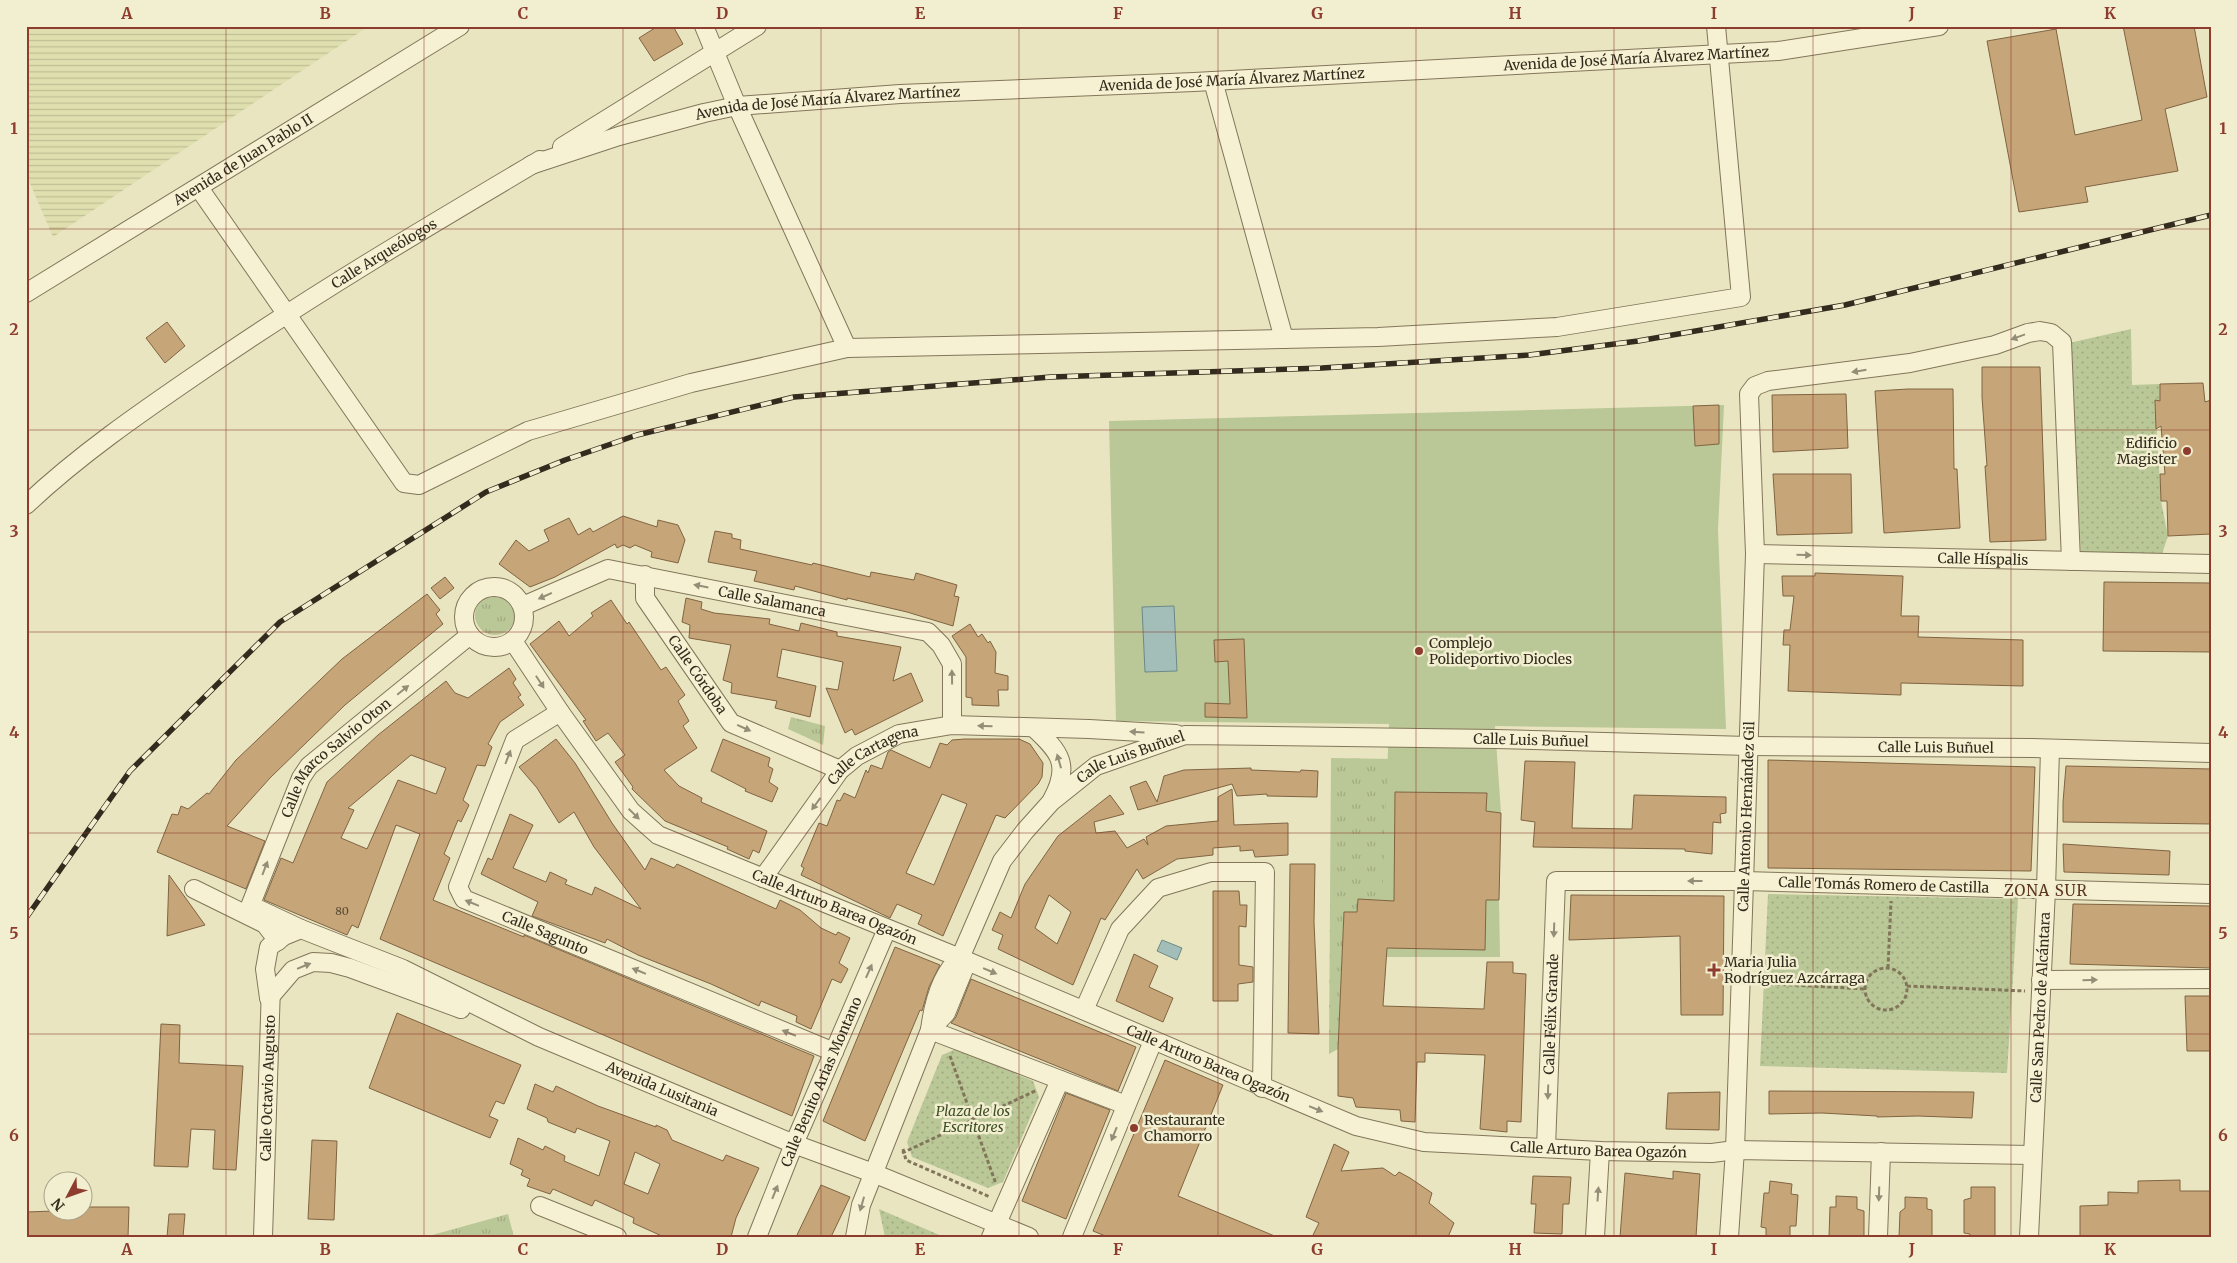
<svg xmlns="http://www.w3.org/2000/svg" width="2237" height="1263" viewBox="0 0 2237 1263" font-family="Merriweather,serif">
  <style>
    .farmland { fill: url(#farmland-rules) }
    .grass { fill: url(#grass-tufts) }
    .park { fill: url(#park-dots) }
    .pitch { fill: #bac796 }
    .water { fill: #a3bdb9; stroke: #6b8a87 }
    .building { fill: #c6a579; stroke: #806441; fill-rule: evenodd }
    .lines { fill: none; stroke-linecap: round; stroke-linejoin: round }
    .minor-casing { stroke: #82765a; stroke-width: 20 }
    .path { stroke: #82765a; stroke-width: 3; stroke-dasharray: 4 2.5; stroke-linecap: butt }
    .minor { stroke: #f6f1d3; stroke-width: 18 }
    .rail-casing { stroke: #332b1d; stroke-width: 5.5 }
    .rail { stroke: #f2eed0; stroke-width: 4; stroke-dasharray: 11; stroke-linecap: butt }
    .oneway { fill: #948e78 }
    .grid { fill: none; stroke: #8d3c2e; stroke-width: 1; stroke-opacity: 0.55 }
    .poi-dot { fill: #8d3c2e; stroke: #f2eed0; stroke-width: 2 }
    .labels { text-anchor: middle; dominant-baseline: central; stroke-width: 5; stroke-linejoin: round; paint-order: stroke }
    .number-label { font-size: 11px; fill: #584a34 }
    .street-label { font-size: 14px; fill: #332b1d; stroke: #f2eed0 }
    .poi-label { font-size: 14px; fill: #332b1d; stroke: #f2eed0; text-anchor: start }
    .park-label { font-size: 14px; font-style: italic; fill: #3d4e25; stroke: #f2eed0 }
    .neighbourhood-label { font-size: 15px; letter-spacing: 1px; fill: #5d361f; stroke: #f2eed0 }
    .neatline { fill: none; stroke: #8d3c2e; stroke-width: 2 }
    .grid-label { font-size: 16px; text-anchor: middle; font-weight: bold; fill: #8d3c2e }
  </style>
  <defs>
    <pattern id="farmland-rules" width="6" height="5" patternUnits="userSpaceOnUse" patternTransform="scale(1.25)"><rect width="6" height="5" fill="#dfdfaf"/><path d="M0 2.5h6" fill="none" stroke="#c0c096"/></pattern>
    <pattern id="grass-tufts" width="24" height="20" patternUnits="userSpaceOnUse" patternTransform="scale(1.25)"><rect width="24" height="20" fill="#bac796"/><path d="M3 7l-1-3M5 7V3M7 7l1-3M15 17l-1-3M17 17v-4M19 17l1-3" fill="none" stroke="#a0ab81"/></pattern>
    <pattern id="park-dots" width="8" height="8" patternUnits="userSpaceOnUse" patternTransform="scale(1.25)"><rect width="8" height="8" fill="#bac796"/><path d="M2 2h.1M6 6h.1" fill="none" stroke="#a0ab81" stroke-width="1.8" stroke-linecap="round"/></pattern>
  </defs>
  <rect width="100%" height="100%" fill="#eae5c1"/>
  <path class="farmland" d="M26,26H369L53,237L26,174Z"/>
  <path class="grass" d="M475 615a20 20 0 1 1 40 0a20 20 0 1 1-40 0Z
    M791,717L825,726L823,745L788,729Z
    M1331,758L1393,759L1394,903L1357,912H1344L1338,1049L1329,1054Z
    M508,1214L514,1237H425Z"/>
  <path class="park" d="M2131,329L2132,385L2160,384V401H2155L2161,501L2168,536L2162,554H2081L2069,343Z
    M1768,894L2018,899L2007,1073L1760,1066Z
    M956,1049L1033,1081L1039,1097L1003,1182L988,1188L912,1157L907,1142L942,1055Z
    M879,1209L944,1237H885Z"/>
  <path class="pitch" d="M1724,405L1718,530L1726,729L1495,726L1501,813L1499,900L1500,957H1380L1389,724L1116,721L1109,421Z"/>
  <path class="water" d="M1174,606L1177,671L1145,672L1142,607Z
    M1162,940L1182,948L1177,960L1157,951Z"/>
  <path class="building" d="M658,26H673L683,44L654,61L639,38Z
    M2123,26H2194L2207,97L2165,109L2178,171L2085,187L2088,202L2019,212L1987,41L2056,29L2075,135L2142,120Z
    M167,322L185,346L165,363L146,338Z
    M1982,367H2040L2046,540L1990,542L1985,466H1987L1982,397Z
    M2203,383L2205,402L2211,400V534L2168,536L2167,501H2161L2160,474H2165L2161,426L2156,429L2155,400L2160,401V384Z
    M1908,389H1953L1954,469H1957L1960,528L1884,533L1875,391Z
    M1846,394L1848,448L1773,452L1772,395Z
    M1719,405V444L1695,446L1693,406Z
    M1773,474H1851L1852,533L1777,535Z
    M623,516L657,527L658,520L678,525L685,540L678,563L651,557L652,552L635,545L630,548L623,545L617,548L615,544L555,577L530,587L499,564L516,540L529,551L549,541L544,530L569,518L578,535L590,528L593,532Z
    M715,531L732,534V538L741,540L740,549L812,565L813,563L870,577L871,572L914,580L916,573L957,585L954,596L959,597L953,626L907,612L847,598V600L795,586L794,590L754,581L757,571L708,562Z
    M1815,573L1903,576L1901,616H1919L1918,637L2023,640V686L1901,683V695L1788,691L1790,645H1783L1784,630H1790L1794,596H1783L1782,576H1815Z
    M445,577L454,588L440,599L431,588Z
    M2104,582L2211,583V652L2103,651Z
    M427,594L440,610L436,614L443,624L345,705L270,778L227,826L265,841L246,889L157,852L172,814L178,815L181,806L188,809L207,793L209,794L236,760L342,659Z
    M686,598L702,602L701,609L714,613L770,619L769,624L799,631L801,623L837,632V636L901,647L893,681L911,673L923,701L855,735L852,729L845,733L826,688L838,690L843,662L782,649L777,677L816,686L810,717L775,708L777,701L731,693L732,683L723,680L731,645L689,638L690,625L682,622Z
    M611,600L627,624L629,622L661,670L666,667L685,695L678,701L689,721L683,726L697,748L664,770L679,786L702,798L701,802L767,831L759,853L753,850L749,859L727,849L728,847L665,821L632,789L633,787L615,762L625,755L608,733L596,741L583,721L586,720L530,644L559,621L569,636L593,616L591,613Z
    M970,624L978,637L982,634L988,643L990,641L996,652L995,673L1008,676V690H998L999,706L972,705V698L966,697V657L952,636Z
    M1244,639L1247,718L1205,717V703L1230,704L1228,661L1215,662L1214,640Z
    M509,668L516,679L513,683L521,695L518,697L524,705L500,722L488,744L492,747L485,766L477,765L463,800L469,805L461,822L458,820L447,847L444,854L450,858L433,900L524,937V935L814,1056L792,1116L380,939L420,834L396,825L358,928L352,925L347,935L264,900L281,858L293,863L327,782L378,735L446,681L455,693L468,698ZM411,755L446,768L436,794L398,780L367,849L341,838L354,810L348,808Z
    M556,739L575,763L612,823L645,870L651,858L674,868L677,864L776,909L780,900L800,910L821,928L836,935L838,932L850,938L839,963L848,969L841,983L832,979L811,1029L796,1022L797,1016L761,1001L759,1006L711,984L638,955L607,939L605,943L532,916L538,902L481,874L488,858L492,860L510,814L533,825L513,868L546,882L550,872L567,880L565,884L592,895L595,887L641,909L594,847L574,812L559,823L537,788L519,767Z
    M723,739L770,758L768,766L773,769L769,782L778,788L772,802L745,791L746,789L711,771Z
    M965,739H1019L1030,744L1043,763L1042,777L1038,784L1005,818L996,815L943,936L918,924L922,915L897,904L890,918L801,875L804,868L801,866L819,823L827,826L837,800L840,801L844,793L855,798L866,770L868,773L871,765L882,769L888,752L891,750L930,768L940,743L947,745L952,740ZM942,794L967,804L934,885L906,873Z
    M1768,760L2035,767L2031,871L1768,868Z
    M1525,761L1575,762L1572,828L1632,829L1634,795L1726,797V813L1720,814L1721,823L1713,822L1712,854L1685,851V849L1533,847L1535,822L1521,820Z
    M2066,766L2211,769V824L2063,822V802Z
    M1251,768V770L1300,772L1301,770L1318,771L1317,797L1267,796V794L1237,796L1232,784L1138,810L1130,787L1146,781L1157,802L1164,776L1184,770Z
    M1232,789L1234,825L1288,823V855L1255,857L1253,850L1240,851V846L1213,848V855L1177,859L1143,879L1137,869L1105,920L1101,918L1073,985L998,949L1003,935L992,930L1000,912L1011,918L1025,884L1058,836L1110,795L1124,814L1094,822L1096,833L1115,831L1127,848L1144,839L1148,845L1146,837L1166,826L1218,821V797ZM1049,895L1071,912L1057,944L1035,928Z
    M1395,792L1487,793L1486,811L1501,813L1499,900H1486L1485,950L1387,948L1383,1006L1484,1009L1487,962H1513V973L1526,974L1521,1122L1507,1121V1132L1480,1129L1485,1055L1425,1053V1062H1417L1415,1122L1401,1121L1400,1110L1356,1107L1353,1098L1338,1096V1049L1344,912H1357L1358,899L1394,901Z
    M2063,844L2170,851L2169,875L2064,872Z
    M1290,864H1315L1314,922L1319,1034L1288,1033Z
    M169,875L205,925L167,936Z
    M1213,891H1239L1240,905H1247L1246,927L1239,926V965L1253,967V982L1238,984V1001H1213Z
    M1571,895L1724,896L1723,1015H1681L1680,936L1569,940Z
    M2073,904L2211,906V968L2070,964Z
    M895,947L940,965L929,987L922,1011L920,1010L865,1141L823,1121Z
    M1134,954L1158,966L1149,987L1173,998L1163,1022L1116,1001Z
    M971,979L1136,1047L1118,1091L951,1023L956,1017Z
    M2185,996H2211V1051H2187Z
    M397,1013L521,1065L504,1104L496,1101L489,1116L498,1120L490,1138L369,1088Z
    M161,1024L180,1025L179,1063L243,1066L236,1170L213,1169L215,1130L191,1129L188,1167L154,1166Z
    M1165,1060L1223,1085L1178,1196L1277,1237H1108L1093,1231Z
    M535,1084L553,1092L556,1086L598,1106L656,1127V1125L667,1130L672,1140L723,1161L726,1155L759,1168L736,1218L731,1237H664L633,1223L634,1218L595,1200L592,1206L553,1189L550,1194L527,1186L530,1179L521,1175L523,1170L510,1164L518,1138L543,1150L545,1146L565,1156L564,1161L599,1176L610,1141L577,1128L575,1133L548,1122L547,1118L527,1109ZM635,1152L660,1164L648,1194L624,1184Z
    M1769,1091L1974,1092L1972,1118L1918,1116L1877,1117V1116L1822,1113L1769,1114Z
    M1720,1092L1719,1130L1666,1129L1668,1093Z
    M1066,1093L1110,1110L1066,1219L1022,1201Z
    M312,1140L337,1141L334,1220L308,1219Z
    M1334,1144L1349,1152L1341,1171L1383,1168L1395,1176L1399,1172L1410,1178L1432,1193L1429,1203L1454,1223L1448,1237H1312L1319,1223L1306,1217Z
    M1673,1171L1700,1174L1696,1237H1620L1625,1173L1673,1179Z
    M1533,1176L1571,1177L1569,1204H1563L1562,1234L1534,1233L1536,1204H1531Z
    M2180,1180V1191H2211V1237H2080V1206L2108,1205V1192L2138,1193V1181Z
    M1770,1181L1792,1184L1791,1194L1798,1195L1796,1226H1790V1237H1766V1228L1761,1227L1764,1193H1769Z
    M821,1185L850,1197L831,1237H796Z
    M1971,1187H1995V1237H1970V1234L1964,1233V1200L1971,1198Z
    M1836,1196L1857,1197V1209L1864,1211V1237H1829L1830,1207H1836Z
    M1905,1197L1927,1198V1209L1932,1210V1237H1899L1900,1212L1905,1208Z
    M82,1207H129L128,1237H26V1212L82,1210Z
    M169,1214H185L183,1237H167Z"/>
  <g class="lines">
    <defs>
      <g id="minor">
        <path d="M704,26L737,106L847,348"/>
        <path d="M1213,81L1284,339"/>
        <path d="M562,147L757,26"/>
        <path id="s1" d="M531,165L619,136L704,113L737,106L900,94L1194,82L1778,51L1939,26"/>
        <path d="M199,188L404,483L419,485L528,431L691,383L847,348L1378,337L1557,327L1741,297L1716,26"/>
        <path id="s2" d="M26,293L460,26"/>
        <path id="s3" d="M26,505C79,455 140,413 200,372C310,296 425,228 540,160"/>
        <path id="s4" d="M1755,554L2211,564"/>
        <path id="s5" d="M645,575V598L731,723L840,770"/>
        <circle cx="494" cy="617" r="30"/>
        <path id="s6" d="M523,606L608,569L928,632L941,645L952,664V725"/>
        <path id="s7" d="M513,641L560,712L631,811L658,835L960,958L1356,1126L1424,1142L1600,1151L1712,1153L1735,1150L2032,1155"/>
        <path id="s8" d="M560,712L515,740L458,887L464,899L834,1052"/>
        <path d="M1034,728C1060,752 1071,765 1052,800"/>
        <path id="s9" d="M763,878L840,770L857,756L899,734L952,725L1089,729L1176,734"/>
        <path d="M194,889L265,924L278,941"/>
        <path d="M254,907L301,929"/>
        <path id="s10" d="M247,914L301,778L309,766L470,635"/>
        <path d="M2041,980L2211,979"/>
        <path id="s11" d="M269,998L265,969L269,947L284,936L301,929L403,969L539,1037L794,1144L873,1173L1029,1237"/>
        <path d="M269,998L293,970L313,962L331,963L350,968L461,1009"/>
        <path d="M1084,1010L1120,929L1158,888L1211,872H1265L1262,1088"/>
        <path id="s12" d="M930,1030C933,1006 941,974 960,958L1002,861L1025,831L1051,802L1096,766L1185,735L1495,739L1748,746L2031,748L2211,753"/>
        <path d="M930,1030L946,1013L964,969L960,958"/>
        <path id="s13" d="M1546,1148L1556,881H1744L2211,894"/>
        <path d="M540,1206L617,1237"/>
        <path id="s14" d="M263,1237L271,986"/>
        <path id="s15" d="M757,1237L794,1144L887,929"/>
        <path d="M855,1237L861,1205L930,1030L1126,1105"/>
        <path d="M991,1237L1060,1080"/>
        <path d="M1072,1237L1153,1041"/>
        <path d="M1595,1237L1600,1151"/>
        <path id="s16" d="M1729,1237L1735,1150L1755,554L1749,394L1755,386L1768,381L1910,363L1995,345L2028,333L2040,331L2051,333L2062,342L2071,561"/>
        <path d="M1878,1237L1881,1152"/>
        <path id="s17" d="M2029,1237L2046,890L2050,749"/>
      </g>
    </defs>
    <use href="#minor" class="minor-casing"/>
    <path class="path" d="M1888,968L1891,901
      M1865 989a21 21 0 1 1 42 0a21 21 0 1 1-42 0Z
      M1756,983L1866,989
      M1907,986L2025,991
      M950,1056L996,1184
      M903,1149L906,1160L990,1197
      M902,1153L1037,1090"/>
    <use href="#minor" class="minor"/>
    <defs>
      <path id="rail" d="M26,918L130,771L280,622L486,492L565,460L637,435L794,397L1051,377L1322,368L1529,355L1638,341L1845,305L2211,215"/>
    </defs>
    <use href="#rail" class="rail-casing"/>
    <use href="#rail" class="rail"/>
  </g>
  <defs><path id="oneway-solid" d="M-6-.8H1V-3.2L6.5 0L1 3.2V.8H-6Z" transform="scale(1.25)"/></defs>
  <g class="oneway">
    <use href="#oneway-solid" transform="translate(2018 337) rotate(160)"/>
    <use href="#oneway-solid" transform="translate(1859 371) rotate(171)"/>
    <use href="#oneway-solid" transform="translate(1804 555) rotate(1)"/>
    <use href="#oneway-solid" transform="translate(701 586) rotate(-169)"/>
    <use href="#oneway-solid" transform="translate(545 596) rotate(156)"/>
    <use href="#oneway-solid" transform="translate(952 677) rotate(-91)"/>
    <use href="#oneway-solid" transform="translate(540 682) rotate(57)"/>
    <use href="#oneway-solid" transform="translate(403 690) rotate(-39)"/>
    <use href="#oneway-solid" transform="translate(985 726) rotate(-178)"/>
    <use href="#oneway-solid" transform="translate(744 728) rotate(24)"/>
    <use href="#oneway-solid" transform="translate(1137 732) rotate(-177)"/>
    <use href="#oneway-solid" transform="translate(508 757) rotate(-69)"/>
    <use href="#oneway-solid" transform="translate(1059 761) rotate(-106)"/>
    <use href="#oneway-solid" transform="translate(816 804) rotate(126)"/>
    <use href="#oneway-solid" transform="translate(634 814) rotate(44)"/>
    <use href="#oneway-solid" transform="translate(265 868) rotate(-69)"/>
    <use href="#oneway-solid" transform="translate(1695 881) rotate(-180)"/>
    <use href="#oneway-solid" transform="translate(472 903) rotate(-158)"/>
    <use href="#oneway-solid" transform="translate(1554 930) rotate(92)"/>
    <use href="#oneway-solid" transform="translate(304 966) rotate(-22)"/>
    <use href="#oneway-solid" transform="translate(639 971) rotate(-158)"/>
    <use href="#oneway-solid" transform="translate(869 971) rotate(-66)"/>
    <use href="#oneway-solid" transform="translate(990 971) rotate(23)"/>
    <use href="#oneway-solid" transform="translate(2090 980) rotate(-1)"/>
    <use href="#oneway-solid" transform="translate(789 1033) rotate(-158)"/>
    <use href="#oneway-solid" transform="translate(1548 1092) rotate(92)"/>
    <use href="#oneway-solid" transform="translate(1316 1109) rotate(22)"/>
    <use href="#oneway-solid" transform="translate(1114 1134) rotate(112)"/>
    <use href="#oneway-solid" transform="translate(775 1192) rotate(-68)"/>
    <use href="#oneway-solid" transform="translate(1598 1194) rotate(-86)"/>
    <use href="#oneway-solid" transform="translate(1879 1194) rotate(92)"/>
    <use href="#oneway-solid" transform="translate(862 1204) rotate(106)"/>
  </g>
  <path class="grid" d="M226,26V1237M424,26V1237M623,26V1237M821,26V1237M1019,26V1237M1218,26V1237M1416,26V1237M1614,26V1237M1813,26V1237M2011,26V1237M26,229H2211M26,430H2211M26,632H2211M26,833H2211M26,1034H2211"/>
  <g class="poi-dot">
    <circle cx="2187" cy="451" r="5"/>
    <circle cx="1419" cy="651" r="5"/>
    <path d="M1711.5 962.5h5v5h5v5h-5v5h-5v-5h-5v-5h5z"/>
    <circle cx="1134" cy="1128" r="5"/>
  </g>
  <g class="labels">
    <g class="number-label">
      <text x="342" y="911">80</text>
    </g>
    <g class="street-label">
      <text stroke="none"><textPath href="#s1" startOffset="1115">Avenida de José María Álvarez Martínez</textPath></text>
      <text stroke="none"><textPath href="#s1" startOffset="710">Avenida de José María Álvarez Martínez</textPath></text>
      <text stroke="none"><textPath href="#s1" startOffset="305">Avenida de José María Álvarez Martínez</textPath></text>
      <text stroke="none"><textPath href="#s2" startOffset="255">Avenida de Juan Pablo II</textPath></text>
      <text stroke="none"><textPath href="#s3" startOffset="438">Calle Arqueólogos</textPath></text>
      <text stroke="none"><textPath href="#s4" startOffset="228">Calle Híspalis</textPath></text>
      <text stroke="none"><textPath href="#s6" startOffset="260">Calle Salamanca</textPath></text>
      <text stroke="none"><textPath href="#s5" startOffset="116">Calle Córdoba</textPath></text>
      <text stroke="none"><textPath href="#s12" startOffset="760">Calle Luis Buñuel</textPath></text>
      <text stroke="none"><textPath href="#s12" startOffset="1165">Calle Luis Buñuel</textPath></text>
      <text stroke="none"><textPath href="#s9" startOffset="169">Calle Cartagena</textPath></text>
      <text stroke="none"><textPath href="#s10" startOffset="184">Calle Marco Salvio Oton</textPath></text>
      <text stroke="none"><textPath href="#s12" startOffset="355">Calle Luis Buñuel</textPath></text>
      <text stroke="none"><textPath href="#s16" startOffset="421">Calle Antonio Hernández Gil</textPath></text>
      <text stroke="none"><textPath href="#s13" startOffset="595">Calle Tomás Romero de Castilla</textPath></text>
      <text stroke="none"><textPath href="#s7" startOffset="434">Calle Arturo Barea Ogazón</textPath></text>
      <text stroke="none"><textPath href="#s8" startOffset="312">Calle Sagunto</textPath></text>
      <text stroke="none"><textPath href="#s17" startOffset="230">Calle San Pedro de Alcántara</textPath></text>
      <text stroke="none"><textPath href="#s13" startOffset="134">Calle Félix Grande</textPath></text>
      <text stroke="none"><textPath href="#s7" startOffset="839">Calle Arturo Barea Ogazón</textPath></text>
      <text stroke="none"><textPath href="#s15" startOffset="168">Calle Benito Arias Montano</textPath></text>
      <text stroke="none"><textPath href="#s11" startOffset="484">Avenida Lusitania</textPath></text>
      <text stroke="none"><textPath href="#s14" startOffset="149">Calle Octavio Augusto</textPath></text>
      <text stroke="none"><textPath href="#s7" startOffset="1244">Calle Arturo Barea Ogazón</textPath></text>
    </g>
    <g class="poi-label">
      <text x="2177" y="443" text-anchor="end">Edificio<tspan x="2177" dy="16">Magister</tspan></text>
      <text x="1429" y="643">Complejo<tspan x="1429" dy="16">Polideportivo Diocles</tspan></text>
      <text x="1724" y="962">Maria Julia<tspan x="1724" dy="16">Rodríguez Azcárraga</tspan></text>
      <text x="1144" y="1120">Restaurante<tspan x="1144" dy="16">Chamorro</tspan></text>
    </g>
    <g class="park-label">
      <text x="973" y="1111">Plaza de los<tspan x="973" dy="16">Escritores</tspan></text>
    </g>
    <g class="neighbourhood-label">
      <text x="2046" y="890">ZONA SUR</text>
    </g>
  </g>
  <rect width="2237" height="1263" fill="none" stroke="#f2eed0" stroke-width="55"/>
  <g transform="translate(68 1196) rotate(229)"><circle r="24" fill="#f2eed0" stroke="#a6a088"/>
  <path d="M0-4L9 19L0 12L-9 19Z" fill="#8d3c2e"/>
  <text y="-8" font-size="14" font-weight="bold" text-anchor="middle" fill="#332b1d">N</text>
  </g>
  <rect x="28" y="28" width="2182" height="1208" class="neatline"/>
  <g class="grid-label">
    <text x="127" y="19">A</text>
    <text x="325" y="19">B</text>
    <text x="523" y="19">C</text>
    <text x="722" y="19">D</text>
    <text x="920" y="19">E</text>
    <text x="1118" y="19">F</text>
    <text x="1317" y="19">G</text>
    <text x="1515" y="19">H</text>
    <text x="1714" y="19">I</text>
    <text x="1912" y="19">J</text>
    <text x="2110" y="19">K</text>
    <text x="14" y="134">1</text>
    <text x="2223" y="134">1</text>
    <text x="14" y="335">2</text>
    <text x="2223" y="335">2</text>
    <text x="14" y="537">3</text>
    <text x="2223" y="537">3</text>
    <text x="14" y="738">4</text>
    <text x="2223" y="738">4</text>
    <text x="14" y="939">5</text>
    <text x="2223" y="939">5</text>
    <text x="14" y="1141">6</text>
    <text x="2223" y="1141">6</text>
    <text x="127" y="1255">A</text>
    <text x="325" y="1255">B</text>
    <text x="523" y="1255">C</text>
    <text x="722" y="1255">D</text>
    <text x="920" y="1255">E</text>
    <text x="1118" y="1255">F</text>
    <text x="1317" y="1255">G</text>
    <text x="1515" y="1255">H</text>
    <text x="1714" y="1255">I</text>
    <text x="1912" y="1255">J</text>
    <text x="2110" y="1255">K</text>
  </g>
</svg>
